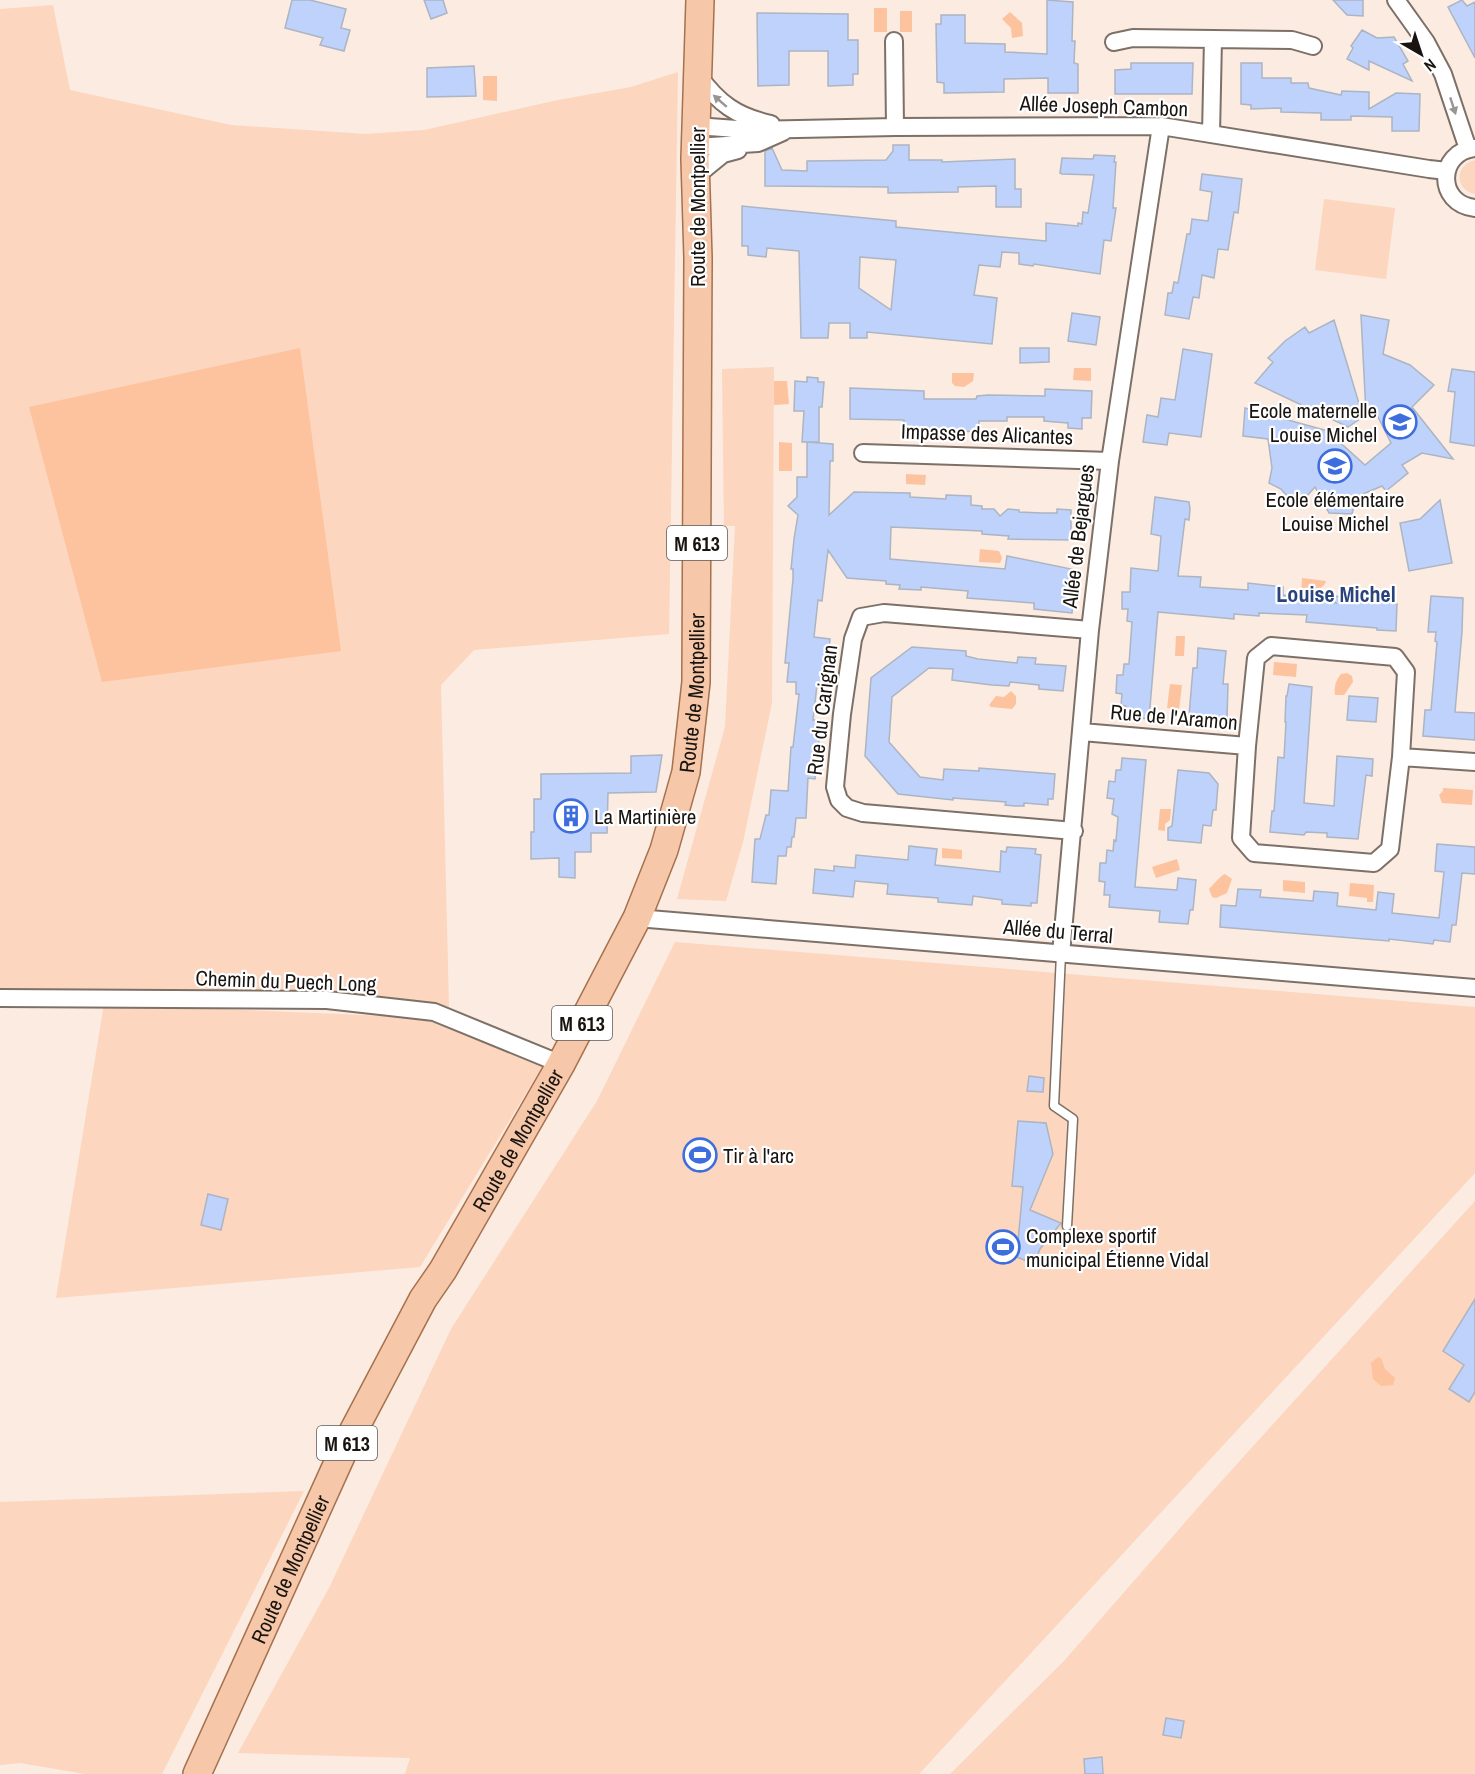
<svg xmlns="http://www.w3.org/2000/svg" width="1475" height="1774" viewBox="0 0 1475 1774" font-family="'Archivo Narrow',sans-serif">
  <style>
    .green { fill: #fcd6be }
    .water { fill: #fdc39e }
    .building { fill: #bed2fb; stroke: #adb4c2; stroke-width: 1.5; fill-rule: evenodd }
    .lines { fill: none; stroke-linecap: round; stroke-linejoin: round }
    .service-casing { stroke: #7d7067; stroke-width: 11 }
    .minor-casing { stroke: #7d7067; stroke-width: 20 }
    .primary-casing { stroke: #a5714e; stroke-width: 30 }
    .service { stroke: #fff; stroke-width: 8 }
    .minor { stroke: #fff; stroke-width: 16 }
    .primary { stroke: #f6c8a9; stroke-width: 27 }
    .oneway { fill: #989593 }
    .labels { text-anchor: middle; dominant-baseline: central; stroke-width: 4.5; stroke-linejoin: round; paint-order: stroke }
    .shield { fill: #fff; stroke: #5e5a58; stroke-width: 1.5 }
    .shield-label { font-size: 20px; font-weight: bold; fill: #191410 }
    .street-label { font-size: 21px; fill: #191410; stroke: #fff }
    .poi-label { font-size: 21px; fill: #191410; stroke: #fff; text-anchor: start }
    .neighbourhood-label { font-size: 22px; font-weight: bold; fill: #2a437b; stroke: #fff }
  </style>
  <rect width="100%" height="100%" fill="#fbebe1"/>
  <path class="green" d="M53,5L70,90L231,125L366,134L424,130L558,100L631,87L678,72L669,634L474,650L441,685L449,1007L328,995L0,992V9Z
    M1475,160V194H1474C1454,188 1455,165 1475,160Z
    M1324,199L1395,208L1386,279L1315,270Z
    M774,367L772,703L743,842L726,901L677,899L725,727L735,526H724L722,369Z
    M675,942L1475,1007V1173L919,1774H405L410,1758L238,1753L329,1588L451,1329L597,1101Z
    M104,1004L433,1018L545,1062L420,1267L56,1298Z
    M1475,1201V1774H950L1064,1661L1209,1495Z
    M304,1491L162,1774H85L20,1763L0,1765V1502Z"/>
  <path class="water" d="M874,8H887V32H874Z
    M900,11H912V32H900Z
    M1010,12L1022,23L1023,36L1012,38L1011,28L1002,19Z
    M497,76V101L483,100V76Z
    M300,348L341,651L102,682L29,407Z
    M1074,368H1091V381L1073,380Z
    M952,373H974L973,381L964,387L955,386L952,383Z
    M774,381H787L789,404L774,405Z
    M779,442L792,443V471H779Z
    M906,474L926,475L925,485L906,484Z
    M980,549L999,551L1002,558L1000,563L979,562Z
    M1302,578L1326,581L1325,584L1313,595H1301Z
    M1176,636H1185L1184,656H1175Z
    M1274,662L1297,664L1296,677L1273,675Z
    M1347,673L1352,676L1353,682L1344,695H1335C1334,686 1336,680 1341,674Z
    M1170,684L1182,685L1179,710L1167,708Z
    M1011,691L1016,696V704L1012,709L991,707L989,705L996,696L1004,697Z
    M1443,788L1473,790L1472,805L1442,803L1439,795L1443,791Z
    M1160,809H1171L1170,820L1165,824V831L1158,830Z
    M942,848L962,850V859L942,858Z
    M1177,859L1180,870L1156,878L1152,867Z
    M1225,874L1232,879L1227,893L1216,898L1212,897L1209,889C1213,885 1221,875 1225,874Z
    M1283,880L1305,882V893L1283,891Z
    M1350,883L1374,885L1373,902H1367V898L1349,896Z
    M1378,1357L1381,1358L1385,1369L1395,1378L1393,1385L1381,1386L1373,1379L1371,1363Z"/>
  <path class="building" d="M292,0H310L346,9L341,28L350,30L344,51L320,45L323,38L285,28Z
    M424,0H443L447,13L431,19Z
    M1047,0L1073,2L1072,41H1075L1074,63L1078,64V93H1048V78L1004,79V92L944,93V83L937,82L936,24H941V15H965V43L1005,44V52L1047,54Z
    M1333,0H1363V16L1347,15Z
    M1462,0L1467,6L1475,2V58L1448,7Z
    M757,13L848,14V40H858V74H853V85L828,86V51H789V85L758,86Z
    M1362,30L1377,38L1394,37L1408,61L1403,64L1412,81L1369,61V70L1347,59L1353,48L1351,46Z
    M1131,63H1193L1192,94H1115V70L1131,69Z
    M1241,63H1262V78H1291V83H1308L1309,88L1341,95L1342,91L1369,92V109L1396,93L1420,94L1419,131H1392V117L1351,116V120H1321V113L1281,112V108L1251,109V105L1241,104Z
    M474,66L476,96L427,97V68Z
    M893,145H909V160H942V162L1015,159V189H1021V207H996V186L958,187V192L888,193V187L765,186V151L772,148L782,170L807,171V161L886,160L893,151Z
    M1094,155L1115,156L1114,162H1116L1113,208H1116L1111,241L1104,240L1100,274L1034,264L1033,266L1019,264V253L1002,252L1000,267L979,265L974,295L997,298L992,344L867,332V338H850V323H829L828,338H801L799,251L767,248L766,257L748,255V246H742V206L896,221V227L1046,241V223L1078,226V223L1082,224L1083,212L1088,213L1094,175L1062,174L1060,173L1062,158L1093,159ZM860,257L896,260L891,310L859,288Z
    M1202,174L1242,179L1238,213L1234,212L1228,250L1218,249L1214,278L1202,275L1199,298L1193,297L1189,319L1165,315L1168,293H1172L1174,282L1178,283L1187,234H1190L1192,219L1208,221L1212,192L1200,190Z
    M1072,313L1100,317L1096,345L1068,341Z
    M1361,315L1389,320L1383,354L1410,365L1434,385L1412,407L1453,459L1422,453L1402,465L1408,473L1386,491L1382,486L1356,497L1352,514L1329,513L1315,487L1297,507L1281,489L1269,483L1272,468L1268,439L1243,436L1245,408L1339,434L1334,437L1365,465L1391,443L1374,409L1366,414Z
    M1334,320L1363,417L1348,427L1255,383L1273,362L1268,358L1285,341L1305,327L1309,333Z
    M1020,348H1049V362L1020,363Z
    M1183,349L1212,354L1201,437L1169,433L1167,445L1143,442L1147,415L1158,417L1161,398L1175,400Z
    M1452,369L1475,372V446L1450,442L1455,392L1448,391Z
    M807,377L818,378V382H824L822,407H819V442H802L804,411H794L795,381L807,382Z
    M850,388L924,391V399H976L977,396L988,395L1045,396V389L1092,391L1091,418H1082V429L1068,428V423L1044,421V417H1007V421H979L978,432L904,428V420L850,419Z
    M807,442L833,444V461H830L829,515L854,492L910,493V497L946,499V495L971,496V505L982,506V509H994L1000,516L1008,509L1019,510V512L1042,513H1057V509L1071,510V540L1008,539L1009,536L982,534V531L891,527L890,559L1005,569L1007,556L1076,570L1072,613L1034,609V603L967,598L968,591L921,587V590L899,589L900,585L886,584V581L847,578L828,550L822,601L818,600L814,637L830,639L828,658H825L823,686L817,685L813,720H821L815,779L808,778L806,818H796L794,837H792L791,847H787L786,856H778L776,884L752,882L755,839H760L766,815H769L771,790L788,791L791,747H793L799,694H796V682H787L789,663H785L793,579V569H791L794,539L798,515L788,506L797,497V477H807Z
    M1155,497L1189,502L1190,509L1189,520L1185,519L1178,576L1201,577L1200,587L1248,590V583L1283,587V595L1336,603L1331,596L1390,599V603L1397,604L1396,631L1377,630V628L1306,622L1307,615L1259,613V616L1234,614V619L1158,612L1149,719L1126,717V706L1121,705L1122,694L1116,693L1117,675H1123L1124,664H1129L1132,622L1127,621L1128,609H1122V592H1130L1131,568L1158,571L1161,536L1151,534Z
    M1440,500L1452,563L1409,571L1400,523L1420,519Z
    M1431,596L1463,598L1462,632L1455,712L1475,713V740L1423,736L1425,710H1431L1437,642L1435,641L1436,632H1428Z
    M912,647L966,651V656L978,659L1017,663L1018,657L1036,658L1035,664L1066,666L1063,691L1039,689V685L1010,682L1009,686L992,685L952,680L953,669L929,668L892,697L889,742L920,777L943,780L944,769L979,771V768L1055,774L1053,799H1048V805L1024,803V806H1015L1005,805L1006,802L953,798V800L898,794L865,756L871,678Z
    M1198,648L1226,651L1223,684H1228L1227,719L1189,716L1193,668H1197Z
    M1289,684L1312,687L1304,803L1334,806L1337,756L1373,759L1372,776L1366,775L1358,839L1327,837V833L1306,832L1304,835L1270,832L1272,811H1274L1278,757L1284,758L1286,722H1285L1286,696H1287Z
    M1349,696L1378,698L1376,722L1347,720Z
    M662,755L656,792L608,793L607,833H591V852H575V878L559,877V858L531,859V832H534V799H541V774L631,773V756Z
    M1122,758L1146,760L1135,887L1177,890L1178,878L1196,880L1193,910H1190L1188,924L1159,922L1160,911L1109,907L1110,895H1104L1105,882L1099,881L1100,863H1106L1107,850L1113,851L1114,840L1116,841L1118,817L1112,814L1114,799L1107,798L1109,781L1115,782L1116,770H1121Z
    M1178,770L1209,773L1218,784L1216,810H1213L1211,826L1203,825L1201,843L1168,840V828L1172,826Z
    M1437,844L1475,847V874L1462,873L1456,925H1452L1450,942L1434,940L1433,944L1389,939V941L1220,927L1221,905L1236,906L1238,889L1261,890L1260,897L1313,901L1314,891L1338,893L1337,906L1376,910L1378,892L1394,894L1392,913L1439,918L1444,872L1435,871Z
    M909,846L937,849L935,865L1000,872L1001,851L1006,852L1007,847L1036,849L1035,854L1041,855L1037,903H1031V906L1002,904V900L973,896L972,905L938,902V898L887,894L888,884L855,881L853,897L813,893L815,869L834,871V866L855,868L856,855L908,860Z
    M1029,1076L1044,1078L1043,1092L1027,1091Z
    M1018,1121L1046,1123L1053,1154L1030,1210L1061,1223L1040,1249L1034,1264L1012,1255L1018,1241L1023,1187L1012,1186Z
    M208,1194L228,1199L221,1230L201,1225Z
    M1475,1299V1392L1469,1402L1449,1389L1464,1365L1443,1351Z
    M1166,1718L1184,1721L1181,1738L1163,1735Z
    M1102,1757L1103,1774H1085L1084,1759Z"/>
  <g class="lines">
    <defs>
      <path id="service" d="M1061,954L1054,1106L1073,1119L1067,1226"/>
      <path id="minor" d="M1396,0L1426,42L1443,74L1468,149
        M894,41L895,127
        M1114,42L1133,38L1213,39
        M698,75C718,103 737,117 771,124
        M696,126L750,130L895,127L1161,126L1429,169L1447,171
        M1211,134L1213,39L1292,40L1313,46
        M696,147L758,143L783,132
        M1475,148C1437,152 1436,204 1475,208
        M696,176L723,154L738,150
        M863,453L1110,461
        M1082,732L1247,746
        M1401,757L1390,849L1374,863L1254,853L1241,838L1247,746L1256,658L1271,646L1395,657L1406,672L1401,757L1475,762
        M1074,831L863,813L847,808L839,800L835,787L842,714L853,639L861,617L884,613L1090,630
        M637,918L1475,988
        M1061,954L1090,630L1110,461L1161,126
        M0,998L327,1000L434,1012L561,1064"/>
      <g id="primary">
        <path id="s1" d="M197,1774L346,1445L423,1299L443,1270L561,1064L637,918L664,850L686,772L696,682L698,258L695,159L700,0"/>
      </g>
    </defs>
    <use href="#service" class="service-casing"/>
    <use href="#minor" class="minor-casing"/>
    <use href="#primary" class="primary-casing"/>
    <use href="#service" class="service"/>
    <use href="#minor" class="minor"/>
    <use href="#primary" class="primary"/>
  </g>
  <defs><path id="oneway-solid" d="M-6-.8H1V-3.2L6.5 0L1 3.2V.8H-6Z" transform="scale(1.5)"/></defs>
  <g class="oneway">
    <use href="#oneway-solid" transform="translate(720 101) rotate(-139)"/>
    <use href="#oneway-solid" transform="translate(1453 106) rotate(72)"/>
  </g>
  <defs>
    <symbol id="school-ring" viewBox="-11 -11 22 22"><circle r="9.5" fill="#fff" stroke="#3e6ede" stroke-width="1.5"/><path d="M0-5L7-2L0 1L-7-2ZM-4 1L0 2.5L4 1V4Q0 6-4 4Z" fill="#3e6ede"/></symbol>
    <symbol id="building-ring" viewBox="-11 -11 22 22"><circle r="9.5" fill="#fff" stroke="#3e6ede" stroke-width="1.5"/><path d="M-4-6H4V6H1V3H-1V6H-4ZM-2.5-4.3h1.7v1.8h-1.7ZM.8-4.3h1.7v1.8H.8ZM-2.5-1h1.7V.8h-1.7ZM.8-1h1.7V.8H.8Z" fill="#3e6ede"/></symbol>
    <symbol id="stadium-ring" viewBox="-11 -11 22 22"><circle r="9.5" fill="#fff" stroke="#3e6ede" stroke-width="1.5"/><path d="M0-5a6.5 5 0 1 0 0 10a6.5 5 0 1 0 0-10ZM-3.5-1.8h7v3.6h-7Z" fill="#3e6ede"/></symbol>
  </defs>
  <g fill-rule="evenodd">
    <use href="#school-ring" x="1381" y="403" width="38" height="38"/>
    <use href="#school-ring" x="1316" y="447" width="38" height="38"/>
    <use href="#building-ring" x="552" y="797" width="38" height="38"/>
    <use href="#stadium-ring" x="681" y="1136" width="38" height="38"/>
    <use href="#stadium-ring" x="984" y="1228" width="38" height="38"/>
  </g>
  <g class="labels">
    <g class="shield">
      <rect x="667" y="526" width="60" height="34" rx="4.5"/>
      <rect x="552" y="1006" width="60" height="34" rx="4.5"/>
      <rect x="317" y="1426" width="60" height="34" rx="4.5"/>
    </g>
    <g class="shield-label">
      <text x="697" y="543">M 613</text>
      <text x="582" y="1023">M 613</text>
      <text x="347" y="1443">M 613</text>
    </g>
    <g class="street-label">
      <text transform="translate(1104 106) rotate(2)">Allée Joseph Cambon</text>
      <text transform="translate(697 207) rotate(-90)">Route de Montpellier</text>
      <text transform="translate(987 434) rotate(2)">Impasse des Alicantes</text>
      <text transform="translate(1078 536) rotate(-83)">Allée de Bejargues</text>
      <text stroke="none"><textPath href="#s1" startOffset="1197">Route de Montpellier</textPath></text>
      <text transform="translate(822 710) rotate(-83)">Rue du Carignan</text>
      <text transform="translate(1174 717) rotate(5)">Rue de l'Aramon</text>
      <text transform="translate(1058 931) rotate(5)">Allée du Terral</text>
      <text transform="translate(286 981) rotate(2)">Chemin du Puech Long</text>
      <text stroke="none"><textPath href="#s1" startOffset="711">Route de Montpellier</textPath></text>
      <text stroke="none"><textPath href="#s1" startOffset="225">Route de Montpellier</textPath></text>
    </g>
    <g class="poi-label">
      <text x="1377" y="410" text-anchor="end">Ecole maternelle<tspan x="1377" dy="24">Louise Michel</tspan></text>
      <text x="1335" y="499" text-anchor="middle">Ecole élémentaire<tspan x="1335" dy="24">Louise Michel</tspan></text>
      <text x="594" y="816">La Martinière</text>
      <text x="723" y="1155">Tir à l'arc</text>
      <text x="1026" y="1235">Complexe sportif<tspan x="1026" dy="24">municipal Étienne Vidal</tspan></text>
    </g>
    <g class="neighbourhood-label">
      <text x="1336" y="594">Louise Michel</text>
    </g>
  </g>
  <g transform="translate(1421 54) rotate(141)" stroke="#ffffff" stroke-width="4.5" paint-order="stroke">
  <path d="M0-4.5L10 22L0 15L-10 22Z" fill="#191410"/>
  <text y="-9" font-size="16" font-weight="bold" text-anchor="middle" fill="#191410">N</text>
  </g>
</svg>
